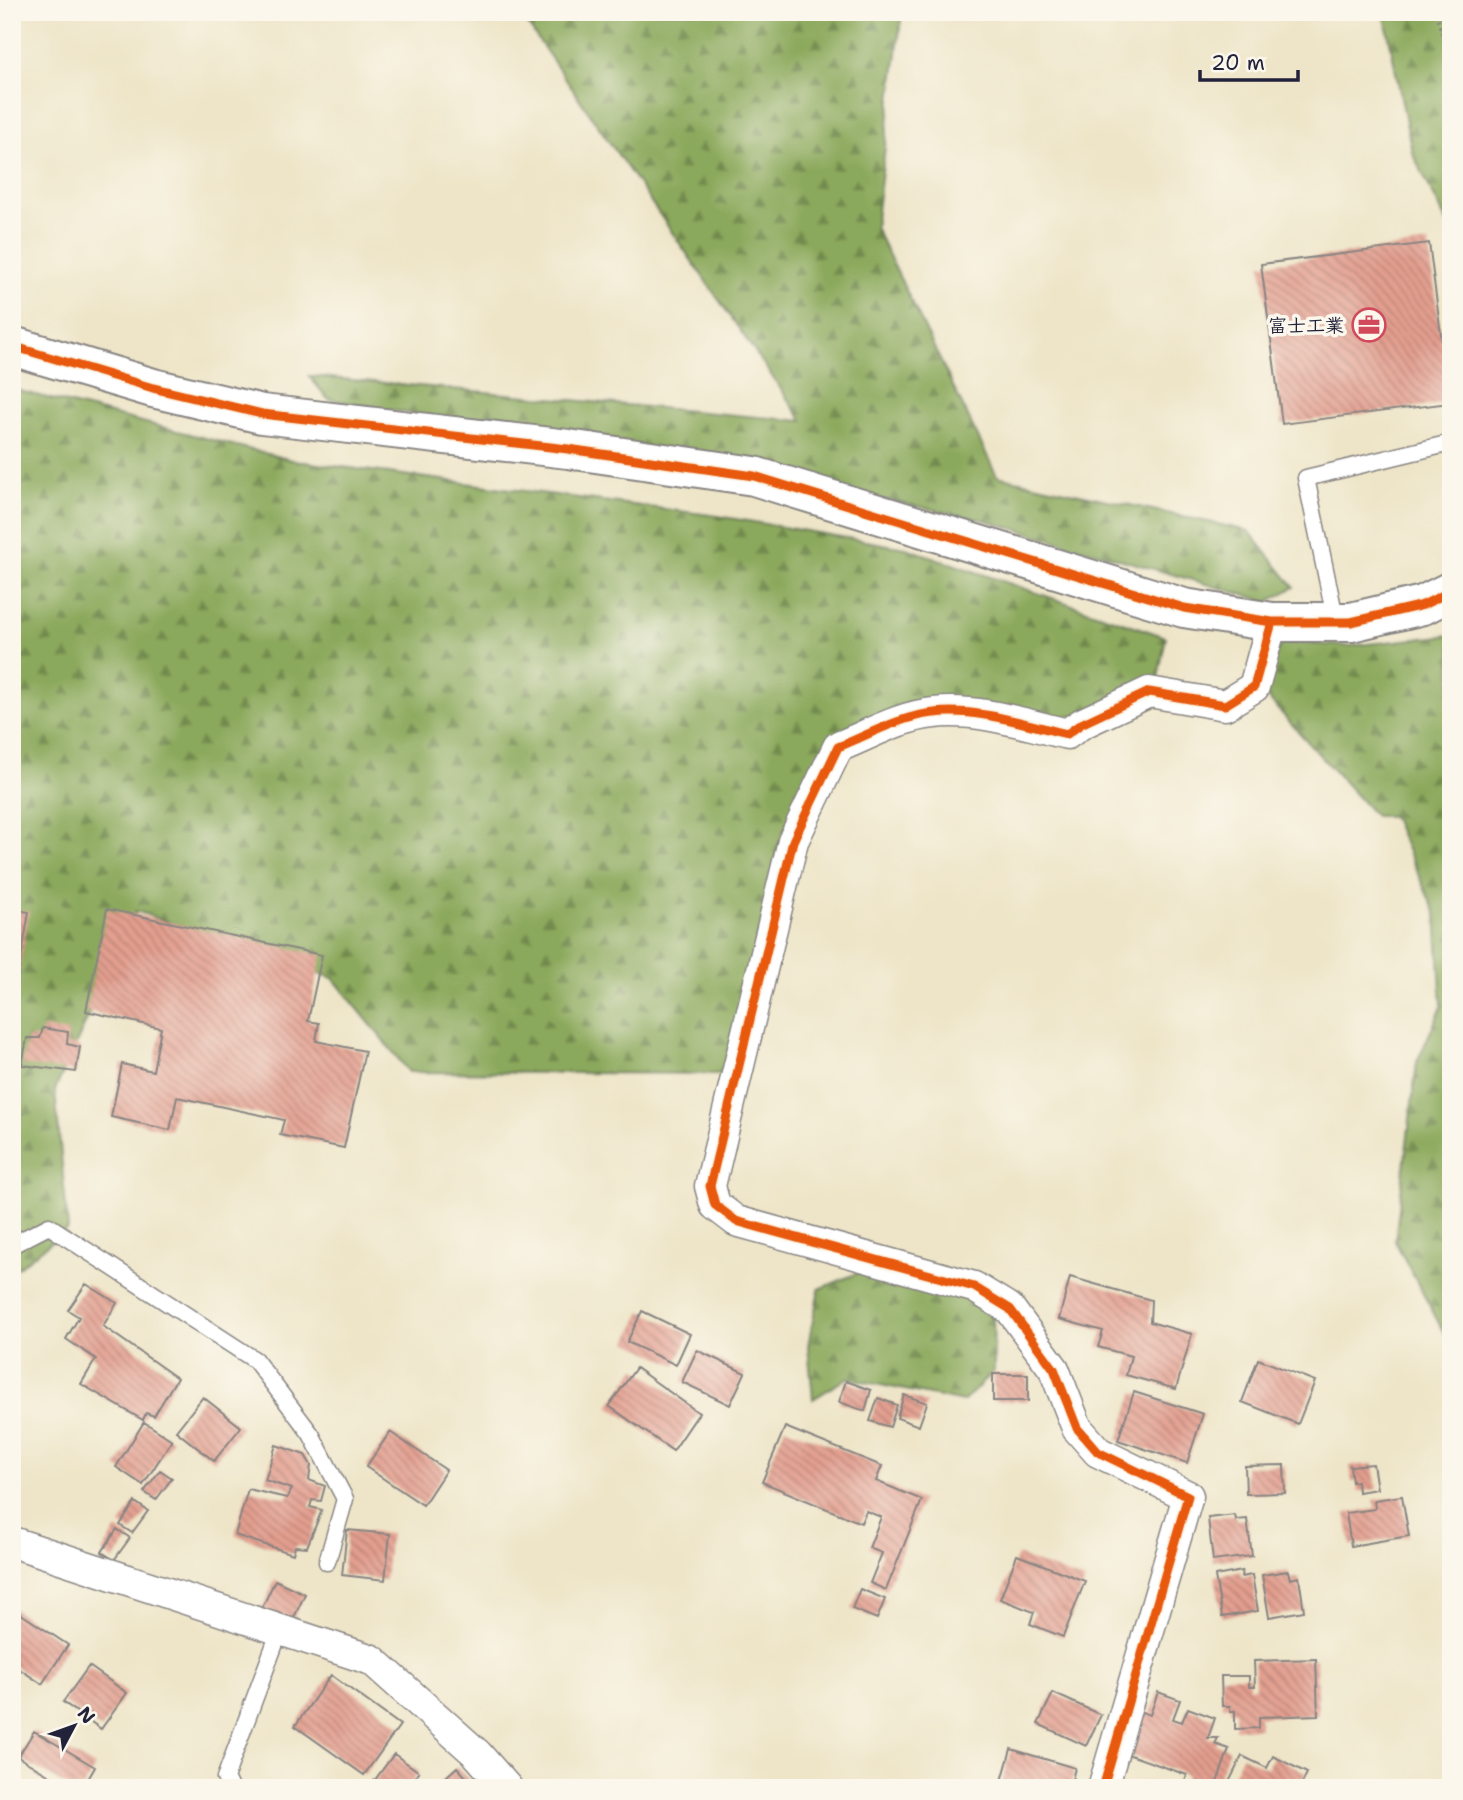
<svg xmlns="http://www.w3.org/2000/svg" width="1463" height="1800" viewBox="0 0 1463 1800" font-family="'Shantell Sans','Klee One',sans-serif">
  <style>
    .forest { fill: url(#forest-firs); stroke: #56664c; stroke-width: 2 }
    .building { fill: url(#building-back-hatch) }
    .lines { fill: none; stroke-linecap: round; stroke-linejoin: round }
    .lane-casing { stroke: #888482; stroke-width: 19 }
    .street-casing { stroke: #888482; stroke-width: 33 }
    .secondary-casing { stroke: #888482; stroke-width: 42 }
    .path { stroke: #888482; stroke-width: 4.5; stroke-dasharray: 2 5; stroke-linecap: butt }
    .lane { stroke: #fff; stroke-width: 16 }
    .street { stroke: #fff; stroke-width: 30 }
    .secondary { stroke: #fff; stroke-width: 38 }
    .cycleway-casing { stroke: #fbf7ec; stroke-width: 13 }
    .cycleway { stroke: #e8590c; stroke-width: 9 }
    .labels { text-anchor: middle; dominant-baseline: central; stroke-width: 7; stroke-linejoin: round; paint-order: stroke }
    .poi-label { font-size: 19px; font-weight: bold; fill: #22223b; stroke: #fbf7ec; text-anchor: end }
  </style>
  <defs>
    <pattern id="forest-firs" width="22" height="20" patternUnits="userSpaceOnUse" patternTransform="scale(1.75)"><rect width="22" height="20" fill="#8ba95c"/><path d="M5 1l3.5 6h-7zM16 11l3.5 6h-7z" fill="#71894d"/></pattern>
    <pattern id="building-back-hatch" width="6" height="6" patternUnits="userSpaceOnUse" patternTransform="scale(1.75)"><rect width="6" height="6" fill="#e39f8f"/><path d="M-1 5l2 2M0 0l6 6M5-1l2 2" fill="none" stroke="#b88176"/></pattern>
  </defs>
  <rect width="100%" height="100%" fill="#fbf7ec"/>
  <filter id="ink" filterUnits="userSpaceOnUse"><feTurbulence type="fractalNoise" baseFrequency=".0143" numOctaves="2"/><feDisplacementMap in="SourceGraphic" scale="14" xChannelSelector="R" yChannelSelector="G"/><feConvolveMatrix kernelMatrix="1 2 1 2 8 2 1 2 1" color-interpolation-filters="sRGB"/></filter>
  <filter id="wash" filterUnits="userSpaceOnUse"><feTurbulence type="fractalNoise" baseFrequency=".00686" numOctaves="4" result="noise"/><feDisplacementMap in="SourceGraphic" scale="28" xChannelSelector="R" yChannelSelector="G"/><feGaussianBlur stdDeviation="1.57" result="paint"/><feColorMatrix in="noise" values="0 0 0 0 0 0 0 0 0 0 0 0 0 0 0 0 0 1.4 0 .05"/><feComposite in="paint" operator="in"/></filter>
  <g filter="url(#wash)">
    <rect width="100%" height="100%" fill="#eee5c8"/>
    <path class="forest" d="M519,12H902L875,227L997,476L1249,531L1294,587L1268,602L984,520L797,482L328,399L309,376L803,421Z
      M1384,12H1451V231L1412,152Z
      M12,389L296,461L718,516L906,548L1166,637L1155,693L1098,716L907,717L830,746L737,1074L409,1072L333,978L136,911L55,1090L68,1229L12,1272Z
      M1451,635V1346L1395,1241L1417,1062L1442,1006L1436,914L1392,816H1375L1258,687L1282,642L1348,646Z
      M884,1262L993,1299L994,1371L963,1402L847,1378L813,1399L808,1346L819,1289Z"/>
    <g id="blocks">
      <path class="building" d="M1429,243L1450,403L1282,424L1261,264Z
        M12,909L29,912L14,1001H12Z
        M107,909L322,955L308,1021L319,1023L316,1041L365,1051L344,1148L280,1135L284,1120L177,1097L170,1130L111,1117L122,1064L153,1071L161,1028L86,1011Z
        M43,1028L68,1032L67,1044L80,1047L76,1072L22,1065L27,1038H40Z
        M1070,1277L1151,1300L1150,1322L1192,1334L1176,1389L1126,1375L1131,1356L1098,1347L1103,1331L1059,1319Z
        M86,1284L117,1303L103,1326L177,1378L154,1416L146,1413L143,1420L81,1384L96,1359L66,1339L79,1317L68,1310Z
        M642,1311L690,1334L676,1365L627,1342Z
        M697,1350L745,1373L730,1405L682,1382Z
        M1258,1359L1315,1381L1298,1424L1242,1402Z
        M636,1368L699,1413L673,1451L609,1406Z
        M993,1374H1028V1401H993Z
        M846,1381L871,1390L865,1411L839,1402Z
        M1134,1392L1203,1414L1187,1463L1118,1440Z
        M904,1395L927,1403L919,1426L897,1418Z
        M203,1397L241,1427L214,1461L176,1431Z
        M878,1398L897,1405L890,1427L870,1421Z
        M144,1422L172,1440L143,1485L116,1467Z
        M785,1427L882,1466L876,1481L922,1500L886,1590L870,1583L882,1553L869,1548L881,1517L866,1511L861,1523L762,1482Z
        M390,1432L446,1470L423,1505L366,1467Z
        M276,1445L305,1455L311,1465L309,1480L325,1486L321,1501L312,1500L310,1507L322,1510L307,1547L295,1546L293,1554L235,1535L248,1489L287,1498L292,1489L265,1480Z
        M1373,1464L1377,1489L1358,1492L1357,1481L1352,1482L1350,1466Z
        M1284,1465L1285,1493L1246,1494L1245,1466Z
        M160,1470L172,1478L156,1500L144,1492Z
        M1402,1496L1409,1536L1351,1546L1346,1513L1375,1509L1374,1500Z
        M135,1502L148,1511L132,1533L120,1525Z
        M1235,1515L1236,1520L1247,1519L1252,1556L1213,1561L1208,1518Z
        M117,1529L130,1538L114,1560L102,1552Z
        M347,1530L390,1534L385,1580L342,1575Z
        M1017,1555L1085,1581L1063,1637L1030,1624L1034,1612L1000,1599Z
        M1242,1571L1241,1577L1252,1575L1258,1611L1222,1617L1215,1576Z
        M1288,1571L1290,1579L1299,1577L1304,1611L1269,1617L1262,1575Z
        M275,1580L305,1594L292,1622L262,1608Z
        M860,1589L885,1599L877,1619L852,1609Z
        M12,1608L68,1645L42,1684L12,1664Z
        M1316,1659L1318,1715L1259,1717V1728L1235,1729V1711H1230V1706H1222L1221,1676H1249V1687H1255L1254,1661Z
        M89,1666L127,1693L101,1729L63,1702Z
        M331,1675L400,1725L364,1775L295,1726Z
        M1158,1692L1180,1700L1173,1719L1182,1722L1188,1708L1215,1718L1208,1738H1218L1215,1744L1229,1749L1215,1788H1183L1187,1775L1124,1753L1139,1711L1150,1715Z
        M1053,1693L1101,1715L1086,1746L1038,1724Z
        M34,1731L95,1767L83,1788H70L18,1757Z
        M1011,1749L1075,1768L1070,1788H1000Z
        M394,1754L419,1772L408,1788H369Z
        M1242,1756L1267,1768L1273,1756L1307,1773L1300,1788H1226Z
        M457,1767L474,1786L434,1788Z"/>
    </g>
  </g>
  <g filter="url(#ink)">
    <use href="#blocks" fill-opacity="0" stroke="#888482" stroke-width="2"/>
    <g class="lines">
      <defs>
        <path id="lane" d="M1336,622L1306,478L1451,443
          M12,1245L49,1226L255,1360L311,1434L345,1499L327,1562
          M230,1788L225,1778L280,1630"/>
        <path id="street" d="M12,1542L372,1660L477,1754L507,1788
          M1103,1788L1188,1496L1098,1452L1077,1428L1054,1369L1010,1309L974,1287L736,1221L715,1205L710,1186L793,841L838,747C868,735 901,716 934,713C978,708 1025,724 1067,734L1081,724L1149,692L1225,705L1254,687L1272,622"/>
        <path id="secondary" d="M12,346L153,388L262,414L568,449L754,476L1184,608L1272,622H1351L1423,605L1451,591"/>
      </defs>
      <use href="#lane" class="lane-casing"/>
      <use href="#street" class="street-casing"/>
      <use href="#secondary" class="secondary-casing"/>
      <path class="path" d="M1436,12L1451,63"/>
      <use href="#lane" class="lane"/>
      <use href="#street" class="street"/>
      <use href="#secondary" class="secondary"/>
      <defs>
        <path id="cycleway" d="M12,346L153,388L262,414L568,449L754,476L1184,608L1272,622H1351L1423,605L1451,591
          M1103,1788L1188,1496L1098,1452L1077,1428L1054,1369L1010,1309L974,1287L736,1221L715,1205L710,1186L793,841L838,747C868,735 901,716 934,713C978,708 1025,724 1067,734L1081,724L1149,692L1225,705L1254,687L1272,622"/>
      </defs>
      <use href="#cycleway" class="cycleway-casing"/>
      <use href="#cycleway" class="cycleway"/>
    </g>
  </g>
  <defs>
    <symbol id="office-ring" viewBox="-11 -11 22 22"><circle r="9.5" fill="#fbf7ec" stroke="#d1495b" stroke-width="1.5"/><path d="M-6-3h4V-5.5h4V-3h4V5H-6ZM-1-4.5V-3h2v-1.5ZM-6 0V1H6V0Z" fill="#d1495b"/></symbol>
  </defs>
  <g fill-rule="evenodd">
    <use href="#office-ring" x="1350" y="306" width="38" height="38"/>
  </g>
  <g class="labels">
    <g class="poi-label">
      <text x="1344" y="325">富士工業</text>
    </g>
  </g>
  <rect width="1463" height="1800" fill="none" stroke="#fbf7ec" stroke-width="42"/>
  <g transform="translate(74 1726) rotate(49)" stroke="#fbf7ec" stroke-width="5" paint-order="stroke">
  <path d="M0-5L12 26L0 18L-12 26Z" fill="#22223b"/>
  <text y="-10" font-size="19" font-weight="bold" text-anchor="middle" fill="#22223b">N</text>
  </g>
  <path d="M1200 70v10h98v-10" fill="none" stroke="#22223b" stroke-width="3.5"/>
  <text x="1211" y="70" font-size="21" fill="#22223b" stroke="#fbf7ec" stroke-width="5" paint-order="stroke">20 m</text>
</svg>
